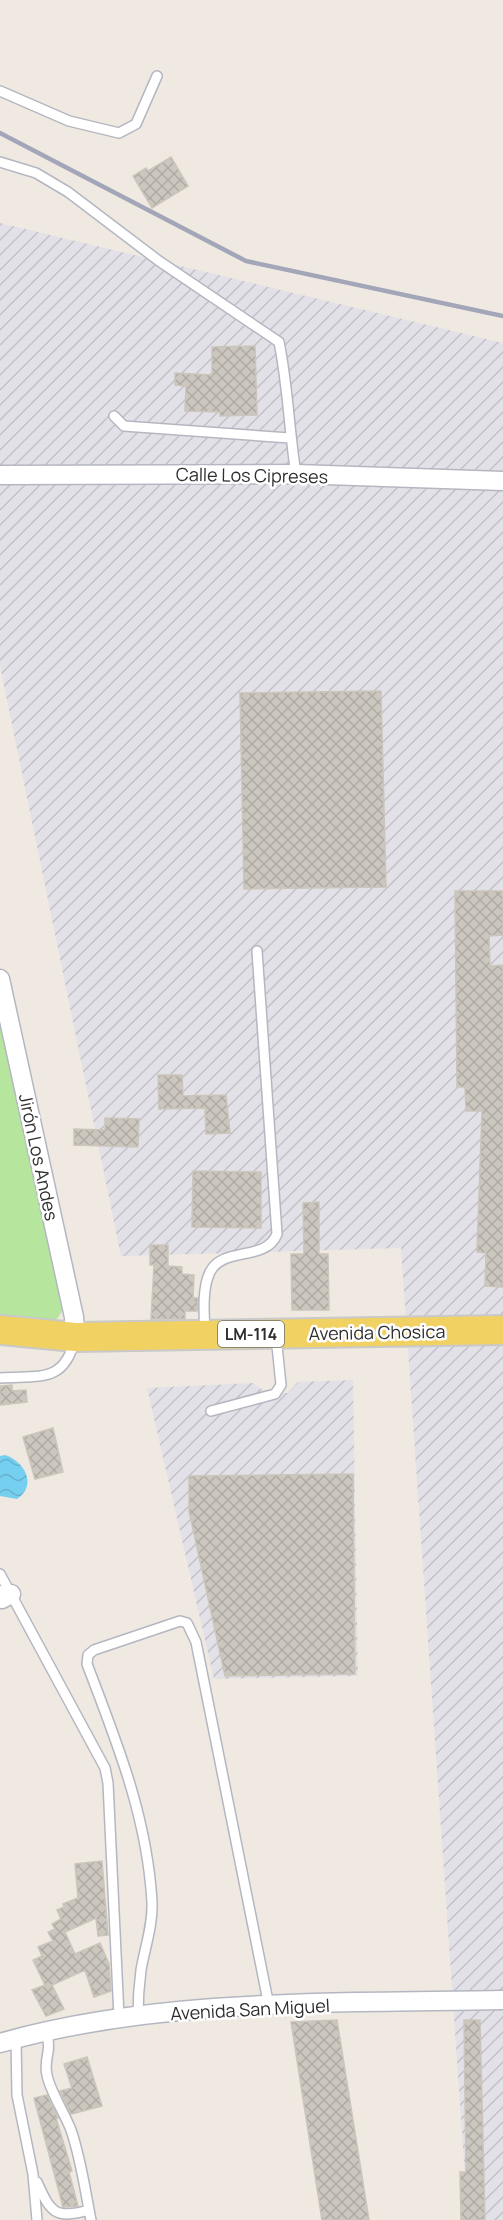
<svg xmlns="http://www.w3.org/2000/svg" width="503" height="2220" viewBox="0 0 503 2220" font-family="Manrope,sans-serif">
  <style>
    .industrial { fill: url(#industrial-furrows) }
    .grass { fill: #b6e59e }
    .water { fill: url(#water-waves) }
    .building { fill: url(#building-cross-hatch); stroke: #cbc5ba; stroke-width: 1.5 }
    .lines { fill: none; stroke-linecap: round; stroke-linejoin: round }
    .lane-casing { stroke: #b4b7c1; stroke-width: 12 }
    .street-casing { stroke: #b4b7c1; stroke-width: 21 }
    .primary-casing { stroke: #c9c9c9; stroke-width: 32 }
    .lane { stroke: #fff; stroke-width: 9 }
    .street { stroke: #fff; stroke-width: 18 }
    .primary { stroke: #f2d163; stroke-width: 28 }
    .rail { stroke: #a3a6b8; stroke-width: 4.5 }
    .labels { text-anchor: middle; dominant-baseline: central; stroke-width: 5; stroke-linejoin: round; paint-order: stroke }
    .shield { fill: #fff; stroke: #6d6d6d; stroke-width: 1.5 }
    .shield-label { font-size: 16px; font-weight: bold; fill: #2e2e2e }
    .street-label { font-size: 18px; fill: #2e2e2e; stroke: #fff }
  </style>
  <defs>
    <pattern id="industrial-furrows" width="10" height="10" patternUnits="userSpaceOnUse" patternTransform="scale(1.5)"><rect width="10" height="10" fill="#e3e1e8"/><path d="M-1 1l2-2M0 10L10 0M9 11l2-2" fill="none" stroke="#c3c1c7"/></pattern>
    <pattern id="water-waves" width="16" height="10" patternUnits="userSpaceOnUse" patternTransform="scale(1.5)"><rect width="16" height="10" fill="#75cff0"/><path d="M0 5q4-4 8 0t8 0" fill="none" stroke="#66b2ce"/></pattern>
    <pattern id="building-cross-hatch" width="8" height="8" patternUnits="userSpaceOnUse" patternTransform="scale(1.5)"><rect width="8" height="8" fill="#cbc7bf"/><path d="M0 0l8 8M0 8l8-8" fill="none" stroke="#afaba4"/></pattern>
  </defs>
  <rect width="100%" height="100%" fill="#efe9e1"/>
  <path class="industrial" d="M0,223L503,343V2220H468L401,1248L121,1256L0,666Z
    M353,1380L358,1676L214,1679L147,1388L253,1383L267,1393H288L298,1382Z"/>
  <path class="grass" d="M0,1012L64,1307L58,1318L51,1321L0,1318Z"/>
  <path class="water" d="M5,1455C24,1461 38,1485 17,1499L0,1496V1456Z"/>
  <path class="building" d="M171,157L188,186L152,208L133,176L146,168L148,171Z
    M255,346L257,415L220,416V412L185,411L186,386L175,385V373L212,375V347Z
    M381,691L386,887L244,889L240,693Z
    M455,891H503V935L489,936L490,966L503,965V1287L485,1286L486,1253L477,1252L482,1111H466L465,1087H457Z
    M158,1075H182L183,1096L226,1095L230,1133L206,1134L205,1108L159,1109Z
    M105,1118L139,1119L138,1147L74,1145V1129L105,1130Z
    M193,1171L261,1172V1228L192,1227Z
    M319,1202V1254H328L329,1310H292L291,1254H304L303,1203Z
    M150,1245H168V1266L182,1267V1274L194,1275L193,1298H198L197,1311H185V1319H151L154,1265H150Z
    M12,1385V1391L26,1390L27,1402L0,1405V1386Z
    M53,1428L63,1472L35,1479L23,1437Z
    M353,1474L355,1674L225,1676L189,1511V1476Z
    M102,1861L108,1935L98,1936L96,1918L65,1932L75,1954L100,1943L109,1964L111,1991L94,1997L85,1970L52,1985L64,2009L46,2016L32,1990L45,1985L33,1960L42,1956L38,1947L53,1941L48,1932L55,1929L52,1924L61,1919L57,1910L64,1907L63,1904L78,1898L75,1864Z
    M337,2020L369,2220H322L291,2022Z
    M464,2020H480L485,2220H461L460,2172H466Z
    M87,2057L102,2106L71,2114L60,2091L72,2088L64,2064Z
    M47,2095L58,2118H56L72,2171L69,2172L78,2206L63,2207L34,2098Z"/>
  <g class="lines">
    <defs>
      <path id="lane" d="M0,91L69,121L119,133L136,124L157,76
        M0,162L36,173L68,192L159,261L279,342C288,386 289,430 296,474
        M114,416L124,426L290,438
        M205,1332C204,1314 202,1288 210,1272C223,1246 266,1262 277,1234L257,951
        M0,1378C39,1375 64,1384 75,1339
        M211,1411L275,1394L281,1385L276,1336
        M0,1574L105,1768L108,1783L119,2017
        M138,2015C138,2000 139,1985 141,1970C145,1947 153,1925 152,1902C147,1816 117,1743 87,1664L88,1655L94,1650L180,1621L187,1623L196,1642L269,2006
        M46,2031C53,2053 43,2057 47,2075C49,2089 65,2114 71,2130C81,2159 85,2190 91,2220
        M16,2039L17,2095L33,2174L37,2220
        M37,2182C50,2211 54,2220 89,2210"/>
      <path id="street" d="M0,475L296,474L503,481
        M0,979L74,1317L75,1337
        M0,1595L2,1599L11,1594
        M0,2043C158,1998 340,2003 503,2000"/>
      <path id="primary" d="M0,1330L75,1337L503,1330"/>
    </defs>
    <use href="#lane" class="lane-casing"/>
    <use href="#street" class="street-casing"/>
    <use href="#primary" class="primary-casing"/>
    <use href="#lane" class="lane"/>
    <use href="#street" class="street"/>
    <use href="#primary" class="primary"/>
    <path class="rail" d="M0,133L246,261L503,316"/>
  </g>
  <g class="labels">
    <rect class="shield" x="218" y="1321" width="66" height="26" rx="4.5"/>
    <g class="shield-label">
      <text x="251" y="1334">LM-114</text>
    </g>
    <g class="street-label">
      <text transform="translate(252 475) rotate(1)">Calle Los Cipreses</text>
      <text transform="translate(39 1157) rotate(78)">Jirón Los Andes</text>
      <text transform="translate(377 1332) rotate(-1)">Avenida Chosica</text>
      <text transform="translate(250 2009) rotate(-3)">Avenida San Miguel</text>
    </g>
  </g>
</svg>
